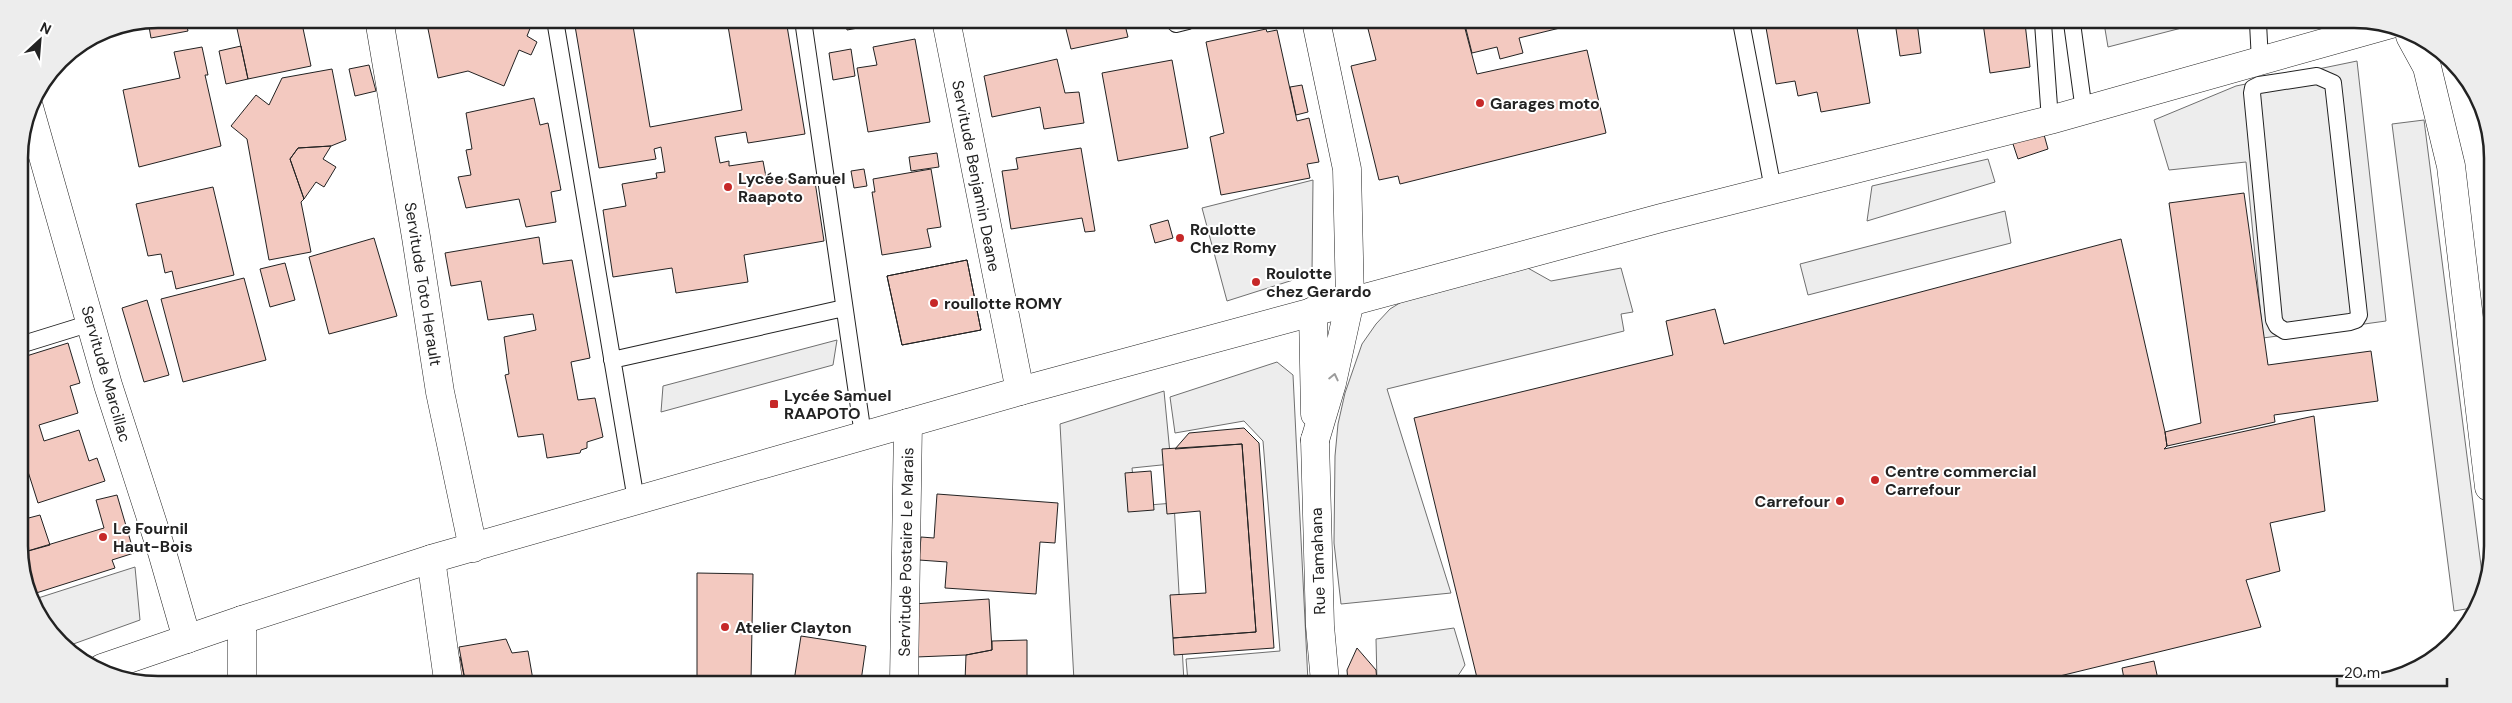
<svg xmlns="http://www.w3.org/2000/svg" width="2512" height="703" viewBox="0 0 2512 703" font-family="'DM Sans',sans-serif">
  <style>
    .parking { fill: #ededed; stroke: #6f6f6f }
    .building { fill: #f3c9c0; stroke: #222 }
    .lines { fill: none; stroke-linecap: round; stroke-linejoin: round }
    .lane-casing { stroke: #222; stroke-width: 18 }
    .street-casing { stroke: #222; stroke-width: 29 }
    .secondary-casing { stroke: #222; stroke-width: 29 }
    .primary-casing { stroke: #222; stroke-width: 29 }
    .lane { stroke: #fff; stroke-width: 16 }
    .street { stroke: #fff; stroke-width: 28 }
    .secondary { stroke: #fff; stroke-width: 28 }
    .primary { stroke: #fff; stroke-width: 28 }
    .oneway { stroke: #9c9c9c }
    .poi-dot { fill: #c62828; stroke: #fff; stroke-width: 2 }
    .labels { text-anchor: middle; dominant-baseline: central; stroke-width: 4; stroke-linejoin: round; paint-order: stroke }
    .poi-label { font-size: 16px; font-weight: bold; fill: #222; stroke: #fff; text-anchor: start }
    .street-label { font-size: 16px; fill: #222; stroke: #fff }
    .rim { fill: none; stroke: #222; stroke-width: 2.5 }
  </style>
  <rect width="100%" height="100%" fill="#fff"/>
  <path class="parking" d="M2104,23H2197V24L2108,47Z
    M2357,61L2386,321L2263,338L2246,162L2169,170L2154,120L2236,86Z
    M2424,120L2484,589L2472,608L2454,611L2392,124Z
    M1988,159L1995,182L1867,221L1872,186Z
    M1313,180L1312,274L1227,301L1202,208Z
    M2005,211L2011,243L1808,295L1800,264Z
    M1526,267L1551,281L1621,268L1633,312L1621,314L1624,331L1387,389L1451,593L1341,604L1334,543L1335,456L1338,424L1345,393L1362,344L1376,324L1390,309L1416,293Z
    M837,340L833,365L661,412L663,386Z
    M1277,362L1293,375L1308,682H1188L1186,659L1280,651L1263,441L1244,421L1175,433L1170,397Z
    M1164,391L1171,464L1132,468L1136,506L1174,503L1184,682L1074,681L1060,424Z
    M135,567L140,620L65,647L59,644L35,599Z
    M1454,628L1465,665L1454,682H1377L1376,639Z"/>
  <path class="building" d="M157,19H185L188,31L151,38L148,21Z
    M261,19H301L311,66L248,79L236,24Z
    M426,19L530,20L533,21L527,36L537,42L531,55L519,50L504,86L468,71L438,78Z
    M574,20H632L650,127L742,110L727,20H786L805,134L748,143L746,132L715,137L720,163L729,161V166L763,161L767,182L814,175L824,241L744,255L748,282L676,293L672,268L613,277L603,210L626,206L622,184L657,178L656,173L665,172L661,147L654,149L656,159L599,168Z
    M845,20H891V22L847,30Z
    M1064,21H1124L1128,37L1071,49Z
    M1366,21H1463L1477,74L1587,50L1606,133L1400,184L1398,176L1379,180L1351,66L1376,60Z
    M1464,21L1563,22L1564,27L1519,38L1523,53L1500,59L1497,47L1472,53Z
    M1765,22H1856L1870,103L1821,112L1817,92L1798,96L1795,81L1776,84Z
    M1895,22H1917L1921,53L1900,56Z
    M1983,23H2025L2030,67L1990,73Z
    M1266,29L1267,32L1277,30L1297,121L1309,118L1319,162L1307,164L1310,178L1221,195L1210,137L1224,133L1206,42Z
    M915,39L930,122L868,132L857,68L877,65L873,47Z
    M241,46L248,79L226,84L219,51Z
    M202,47L208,75H205L221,146L139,167L123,90L180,78L174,52Z
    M851,49L855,76L833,80L829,53Z
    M1057,59L1065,93L1079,92L1084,123L1044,129L1040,107L992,117L984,76Z
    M1172,60L1188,148L1118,161L1102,73Z
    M369,65L376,91L355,96L349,69Z
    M332,69L346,140L331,146L298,148L290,159L304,199L301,202L311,252L269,260L247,139L231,126L256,95L269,105L282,78Z
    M1302,85L1308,112L1296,115L1290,87Z
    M534,98L540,125L548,123L561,190L551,192L556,222L526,227L519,199L466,208L458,177L471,175L466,150L472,149L466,113Z
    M2043,131L2048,149L2018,159L2012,141Z
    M331,146L323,159L336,167L324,187L316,182L304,199L290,159L298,148Z
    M1081,148L1095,231L1085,232L1082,218L1011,229L1002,171L1018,169L1016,158Z
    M937,153L939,167L911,171L909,157Z
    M864,169L867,186L854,188L851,171Z
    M931,169L941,227L927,229L931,247L882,255L872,192H875L873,179Z
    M213,187L234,275L176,289L172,271L165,273L161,254L148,256L136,204Z
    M2244,193L2268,365L2371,351L2378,401L2274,415L2275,422L2167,446L2165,432L2201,423L2169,203Z
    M1168,220L1173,238L1155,243L1150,225Z
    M539,237L543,264L572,260L590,358L571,362L578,400L595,398L603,437L587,442V448L581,450L580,453L547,458L543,434L518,437L505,375L509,374L504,337L536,330L533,314L488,320L481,281L451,286L445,253Z
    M374,238L397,316L329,334L309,257Z
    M2121,239L2165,432L2167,446L2164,449L2314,416L2325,511L2270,523L2280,571L2246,580L2261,627L2031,683L1478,682L1414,418L1673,355L1666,321L1715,309L1724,344Z
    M967,260L981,330L902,345L887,276Z
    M967,260L981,330L902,345L887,276Z
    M285,263L295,300L270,307L260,269Z
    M244,278L266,360L183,382L161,299Z
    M147,300L169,375L144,382L122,308Z
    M68,343L80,383L70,386L78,413L39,425L44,441L79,430L89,461L97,458L105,481L38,503L24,459L21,460L20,358Z
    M1244,428L1259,443L1274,648L1174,655L1173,638L1256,632L1242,444L1175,449L1189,433Z
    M1242,444L1256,632L1173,638L1170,595L1206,593L1200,511L1167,514L1162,449Z
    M1151,471L1154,510L1128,512L1125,473Z
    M937,494L1058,503L1055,543L1040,542L1036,594L945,588L947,562L919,560L921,537L934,538Z
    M117,495L134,553L112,560L115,568L33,594L21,553L104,528L96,500Z
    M40,515L50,545L21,553V520Z
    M697,573L753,574L751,681H697Z
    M989,599L992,650L966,655L916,657L913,604Z
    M801,636L866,646L861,681H794Z
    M506,639L512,653L528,651L533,680H465L459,647Z
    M1027,640V681H965L966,655L992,650V641Z
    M1357,648L1376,670L1377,682H1348L1347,670Z
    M460,657L465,680H456L453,659Z
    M2154,661L2159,684H2125L2122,668Z"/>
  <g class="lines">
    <defs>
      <path id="lane" d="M555,20L636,500
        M803,20L863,435
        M1741,22L1773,189
        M2043,23L2050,120
        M2072,23L2084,111
        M2258,23L2260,61
        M1176,24L1188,21
        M2317,76L2333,83L2359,315L2356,320L2350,322L2285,331L2277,326L2274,320L2252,93L2253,88L2259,85Z
        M20,345L91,323
        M612,360L844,308"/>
      <path id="street" d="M379,19L416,237L440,392L473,548
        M946,20L1020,391
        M2410,36L2427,67L2451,166L2489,487
        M29,107L108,385L162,552L187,639
        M1313,311L1315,414
        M1315,440L1332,383L1350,301L1347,169L1316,21
        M431,559L448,680
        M242,680V620
        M904,681L908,423"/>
      <path id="secondary" d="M1315,440L1320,626L1325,682"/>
      <path id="primary" d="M102,668L242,620L431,559L1020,391L1661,218L2050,120L2391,24"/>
    </defs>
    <use href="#lane" class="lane-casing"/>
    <use href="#street" class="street-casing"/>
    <use href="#secondary" class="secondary-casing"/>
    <use href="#primary" class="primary-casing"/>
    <use href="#lane" class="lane"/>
    <use href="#street" class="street"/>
    <use href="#secondary" class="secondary"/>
    <use href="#primary" class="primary"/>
  </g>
  <defs><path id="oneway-chevron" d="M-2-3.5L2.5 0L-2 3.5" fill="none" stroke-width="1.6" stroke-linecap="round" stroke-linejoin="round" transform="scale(1.25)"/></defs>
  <use class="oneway" href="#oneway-chevron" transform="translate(1334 377) rotate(-77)"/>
  <g class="poi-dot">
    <circle cx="1480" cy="103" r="5"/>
    <circle cx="728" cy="187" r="5"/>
    <circle cx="1180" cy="238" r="5"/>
    <circle cx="1256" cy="282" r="5"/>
    <circle cx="934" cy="303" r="5"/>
    <rect x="769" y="399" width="10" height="10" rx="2.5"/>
    <circle cx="1875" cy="480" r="5"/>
    <circle cx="1840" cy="501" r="5"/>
    <circle cx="103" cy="537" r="5"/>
    <circle cx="725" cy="627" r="5"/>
  </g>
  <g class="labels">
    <g class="poi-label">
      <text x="1490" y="103">Garages moto</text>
      <text x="738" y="178">Lycée Samuel<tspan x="738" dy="18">Raapoto</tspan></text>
      <text x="1190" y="229">Roulotte<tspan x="1190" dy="18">Chez Romy</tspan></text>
      <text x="1266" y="273">Roulotte<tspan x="1266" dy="18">chez Gerardo</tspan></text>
      <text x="944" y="303">roullotte ROMY</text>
      <text x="784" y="395">Lycée Samuel<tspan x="784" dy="18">RAAPOTO</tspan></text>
      <text x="1885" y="471">Centre commercial<tspan x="1885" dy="18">Carrefour</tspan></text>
      <text x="1830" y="501" text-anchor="end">Carrefour</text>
      <text x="113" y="528">Le Fournil<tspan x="113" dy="18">Haut-Bois</tspan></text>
      <text x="735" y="627">Atelier Clayton</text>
    </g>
    <g class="street-label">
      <text transform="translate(976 176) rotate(79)">Servitude Benjamin Deane</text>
      <text transform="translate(423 284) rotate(81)">Servitude Toto Herault</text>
      <text transform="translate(106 374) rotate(74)">Servitude Marcillac</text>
      <text transform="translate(906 552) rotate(-89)">Servitude Postaire Le Marais</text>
      <text transform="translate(1318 561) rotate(-92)">Rue Tamahana</text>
    </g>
  </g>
  <path d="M0 0H2512V703H0ZM158 28H2354A130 130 0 0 1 2484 158V546A130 130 0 0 1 2354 676H158A130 130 0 0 1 28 546V158A130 130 0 0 1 158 28Z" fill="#ededed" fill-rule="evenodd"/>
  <path class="rim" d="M158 28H2354A130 130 0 0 1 2484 158V546A130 130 0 0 1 2354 676H158A130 130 0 0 1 28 546V158A130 130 0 0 1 158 28Z"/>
  <g transform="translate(40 40) rotate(26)" stroke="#ffffff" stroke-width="4" paint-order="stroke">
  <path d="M0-4L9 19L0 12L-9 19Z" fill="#222222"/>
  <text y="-8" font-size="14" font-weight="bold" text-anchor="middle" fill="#222222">N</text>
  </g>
  <path d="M2337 678v8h110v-8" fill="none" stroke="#222222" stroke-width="2.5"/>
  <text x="2344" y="678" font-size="15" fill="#222222" stroke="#ffffff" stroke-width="4" paint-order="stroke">20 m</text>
</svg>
